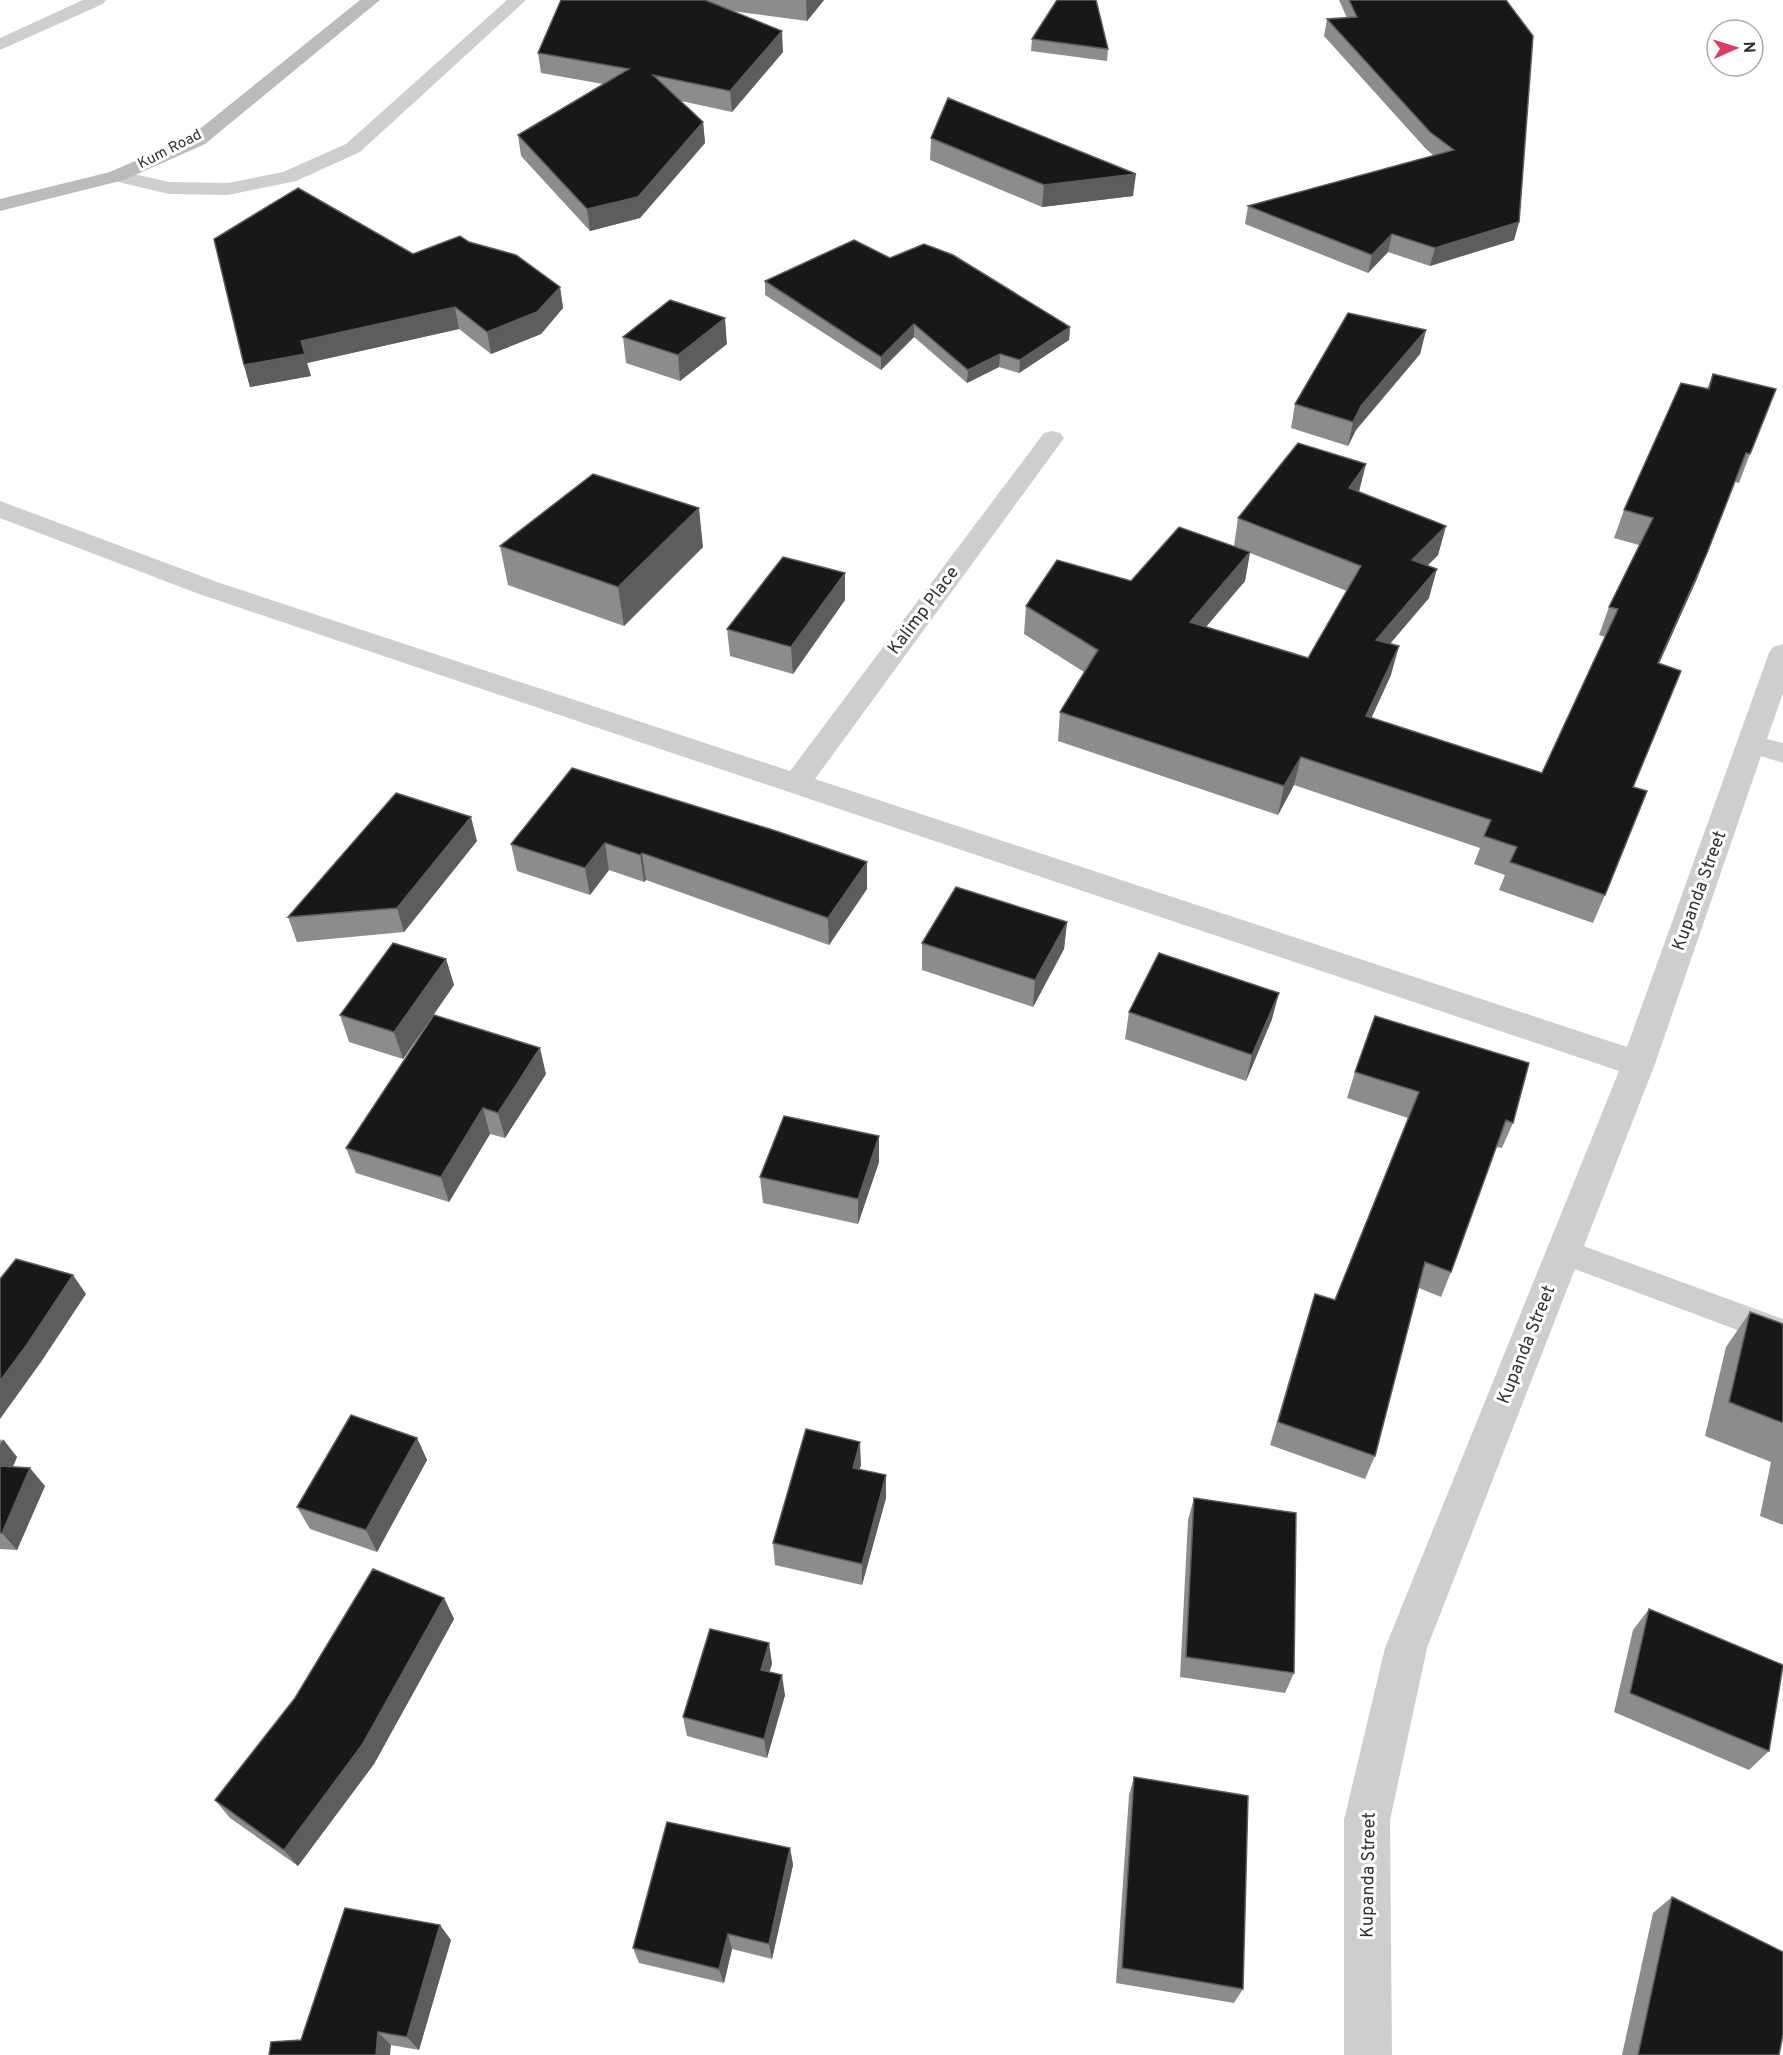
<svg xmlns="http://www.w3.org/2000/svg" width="1783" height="2055" viewBox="0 0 1783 2055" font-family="Overpass,sans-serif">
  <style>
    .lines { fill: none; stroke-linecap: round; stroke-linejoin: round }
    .lane { fill: #cecece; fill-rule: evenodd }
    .street { fill: #cecece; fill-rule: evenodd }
    .secondary { fill: #bbb; fill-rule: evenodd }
    .wall { fill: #8c8c8c; fill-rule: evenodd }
    .shaded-wall { fill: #5d5d5d }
    .building { fill: #181818; stroke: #5d5d5d; stroke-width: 1.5 }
    .labels { text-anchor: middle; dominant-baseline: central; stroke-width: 6; stroke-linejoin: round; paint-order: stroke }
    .far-street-label { font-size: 15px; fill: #313131; stroke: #fff }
    .street-label { font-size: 18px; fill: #313131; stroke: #fff }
  </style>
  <rect width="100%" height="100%" fill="#fff"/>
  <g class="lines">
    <path class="lane" d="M1564,1239L1783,1319V1347L1553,1261L1548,1252L1553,1243Z"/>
    <path class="street" d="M83,0H106L103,4L0,50V38Z
      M507,0H526L360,152L296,181L228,195L169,194L110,180L107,176L110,172L117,170L169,182L228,183L283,172L346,144Z
      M1052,431L1060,433L1064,438L815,779L1627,1047L1769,653L1773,647L1783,644V693L1767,739L1783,743V763L1761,756L1655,1064L1427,1648L1390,1820L1392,2055H1344V1820L1385,1648L1619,1071L199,594L0,518V501L217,582L790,771L1044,433Z"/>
    <path class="secondary" d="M360,0H380L205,144L124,180L0,211V199L110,172L191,136Z"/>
  </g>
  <path class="wall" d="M561,0H824L807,21L732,11L783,52L732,112L681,101L703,122L705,143L640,218L590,231L521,156L518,135L603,84L541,73L538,53Z
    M1339,0H1506L1519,222L1514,240L1430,266L1388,252L1368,273L1245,224L1248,206L1434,156L1426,149L1324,36L1327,19L1347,18Z
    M1032,39L1108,49L1107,61L1031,51Z
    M931,138L1133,196L1042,207L930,160Z
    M469,242L560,287L563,308L541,334L491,354L459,329L307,363L311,376L250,387L244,365L413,254Z
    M890,258L1070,327L1069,340L1019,373L999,367L967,383L914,337L881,370L765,295V281Z
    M1426,330L1420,354L1356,430L1348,446L1291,428L1295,404Z
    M623,337L727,344L680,381L626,363Z
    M1713,374L1750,454L1739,483L1735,482L1696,581L1659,664L1633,787L1605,895L1593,923L1499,890L1505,875L1474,864L1480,848L1294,785L1278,815L1058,741L1060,712L1084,672L1024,634L1026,606L1131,581L1234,546L1238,518L1359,492L1446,526L1438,555L1428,565L1429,598L1390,644L1391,675L1371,718L1542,773L1605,637L1599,635L1609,607L1639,545L1614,538L1624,510L1707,389ZM1250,553L1347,591L1308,658L1206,627L1245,581Z
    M500,546L703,547L624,626L508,585Z
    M845,600L793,674L730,656L727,629Z
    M572,768L867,862V889L829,945L646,880L644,882L609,870L590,895L517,871L511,844Z
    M477,841L404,932L297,942L288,917Z
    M1067,922L1064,949L1033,1007L922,970V943Z
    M446,959L454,985L403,1059L349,1042L340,1015Z
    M1129,1012L1272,1019L1246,1081L1125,1039Z
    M1355,1072L1513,1123L1502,1148L1496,1147L1451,1272L1441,1297L1419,1288L1375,1456L1365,1479L1270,1445L1307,1319L1315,1294L1335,1300L1408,1118L1347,1098Z
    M546,1074L505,1138L490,1134L449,1202L356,1173L346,1148Z
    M879,1162L858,1224L763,1203L760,1177Z
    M1750,1312L1783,1324V1525L1760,1516L1771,1462L1705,1436L1726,1347Z
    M417,1438L427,1460L377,1552L310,1529L297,1507Z
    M0,1439L17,1457L13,1467L45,1486L17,1550L0,1549Z
    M861,1465L859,1469L886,1498L862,1585L775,1565L773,1543Z
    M1194,1498L1294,1673L1285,1693L1180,1677L1188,1520Z
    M444,1598L454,1619L374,1764L298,1866L230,1818L215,1800Z
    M1649,1609L1769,1751L1749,1770L1614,1712L1633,1630Z
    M769,1643L772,1664L769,1672L785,1695L767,1758L687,1736L683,1717Z
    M1134,1777L1243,1989L1234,2003L1116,1983L1129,1795Z
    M790,1848L793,1865L772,1959L732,1949L724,1983L639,1963L633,1948Z
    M1672,1897L1779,2055H1622L1653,1913Z
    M451,1940L419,2050L391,2045L301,2040Z"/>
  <path class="shaded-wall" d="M807,0H824L807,21L806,1Z
    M782,31L783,52L732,112L730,91Z
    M703,122L705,143L640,218L590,231L587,209Z
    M1136,174L1133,196L1042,207L1044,185Z
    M1519,222L1514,240L1430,266L1435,248Z
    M1392,234L1388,252L1368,273L1372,255Z
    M560,287L563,308L541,334L491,354L487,332Z
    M455,307L459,329L307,363L311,376L250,387L244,365L301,341Z
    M725,318L727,344L680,381L678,355Z
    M914,324V337L881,370V357Z
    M1070,327L1069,340L1019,373L1020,360Z
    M1426,330L1420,354L1356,430L1348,446L1353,422L1361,406Z
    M1000,354L999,367L967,383L968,370Z
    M1366,464L1359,492L1349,488Z
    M699,508L703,547L624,626L618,587Z
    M1446,526L1438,555L1405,588L1412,560Z
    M1250,552L1245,581L1186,650L1190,622Z
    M1707,553L1696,581L1646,692L1658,663Z
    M1437,569L1429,598L1369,668L1376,640Z
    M845,573V600L793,674L791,647Z
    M1399,646L1391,675L1359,745L1366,716Z
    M1301,757L1294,785L1278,815L1284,786Z
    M471,817L477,841L404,932L397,908Z
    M605,843L609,870L590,895L585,868Z
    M642,853L646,880L644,882L640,855Z
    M867,862V889L829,945L828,918Z
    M1067,922L1064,949L1033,1007L1035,980Z
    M446,959L454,985L403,1059L394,1032Z
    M1279,993L1272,1019L1246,1081L1252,1055Z
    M540,1048L546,1074L505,1138L498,1113Z
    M483,1108L490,1134L449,1202L441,1177Z
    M879,1136V1162L858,1224V1199Z
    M73,1275L86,1294L41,1362L0,1419V1381Z
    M417,1438L427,1460L377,1552L366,1530Z
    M3,1439L17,1457L5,1483L0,1477V1445Z
    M860,1442L861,1465L853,1490V1468Z
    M30,1468L45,1486L17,1550L2,1533Z
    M886,1475V1498L862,1585V1564Z
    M444,1598L454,1619L374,1764L298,1866L284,1850Z
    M769,1643L772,1664L764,1689L761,1670Z
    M782,1675L785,1695L767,1758L764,1739Z
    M790,1848L793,1865L772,1959L769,1944Z
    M440,1925L451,1940L419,2050L407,2037Z
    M728,1934L732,1949L724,1983L719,1969Z
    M378,2032L391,2045L390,2055H376Z"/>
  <path class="building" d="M561,0H705L782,31L730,91L653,75L703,122L638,197L587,209L518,135L629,69L538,53Z
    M1057,0H1096L1108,49L1032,39Z
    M1349,0H1506L1533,36L1519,222L1435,248L1392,234L1372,255L1248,206L1454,150L1430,132L1327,19L1357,17Z
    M948,98L1136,174L1044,185L931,138Z
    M298,188L413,254L460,236L469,242L516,255L560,287L537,312L487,332L455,307L301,341L305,354L244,365L214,239Z
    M854,240L890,258L924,244L953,255L1070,327L1020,360L1000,354L968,370L914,324L881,357L765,281Z
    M670,300L725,318L678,355L623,337Z
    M1348,313L1426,330L1361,406L1353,422L1295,404Z
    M1713,374L1776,389L1750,454L1746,453L1707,553L1658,663L1681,671L1633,787L1647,791L1605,895L1510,862L1517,847L1484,836L1491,820L1301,757L1284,786L1060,712L1098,650L1026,606L1057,560L1131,581L1179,527L1250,552L1190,622L1308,658L1361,566L1238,518L1298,443L1366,464L1349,488L1446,526L1412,560L1437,569L1376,640L1399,646L1366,716L1542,773L1618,609L1609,607L1653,518L1624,510L1681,383L1709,389Z
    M593,474L699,508L618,587L500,546Z
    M783,557L845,573L791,647L727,629Z
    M572,768L773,830L867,862L828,918L642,853L640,855L605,843L585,868L511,844Z
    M396,793L471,817L397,908L288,917Z
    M956,887L1067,922L1035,980L922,943Z
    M393,943L446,959L394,1032L340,1015Z
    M1159,953L1279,993L1252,1055L1129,1012Z
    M434,1015L540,1048L498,1113L483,1108L441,1177L346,1148Z
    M1375,1016L1529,1063L1513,1123L1506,1120L1451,1272L1425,1262L1375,1456L1278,1422L1315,1294L1335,1300L1419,1092L1355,1072Z
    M784,1116L879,1136L858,1199L760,1177Z
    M16,1259L73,1275L28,1343L0,1381V1279Z
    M1750,1312L1783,1324V1423L1729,1402Z
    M351,1415L417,1438L366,1530L297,1507Z
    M806,1429L860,1442L853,1468L886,1475L862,1564L773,1543Z
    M0,1466L30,1468L2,1533H0Z
    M1194,1498L1296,1513L1294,1673L1186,1657Z
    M373,1569L444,1598L362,1745L284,1850L215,1800L295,1698Z
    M1649,1609L1783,1665L1769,1751L1630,1693Z
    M710,1629L769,1643L761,1670L782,1675L764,1739L683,1717Z
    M1134,1777L1248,1796L1243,1989L1122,1968Z
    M667,1822L790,1848L769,1944L728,1934L719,1969L633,1948Z
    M1672,1897L1783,1952V2034L1779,2055H1638Z
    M345,1908L440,1925L407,2037L378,2032L376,2055H269L271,2042L301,2040Z"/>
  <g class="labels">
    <g class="far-street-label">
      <text transform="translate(170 150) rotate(-27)">Kum Road</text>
    </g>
    <g class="street-label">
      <text transform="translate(924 611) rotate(-53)">Kalimp Place</text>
      <text transform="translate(1700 891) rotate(-70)">Kupanda Street</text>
      <text transform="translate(1527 1345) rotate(-68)">Kupanda Street</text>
      <text transform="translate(1369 1875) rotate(-89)">Kupanda Street</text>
    </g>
  </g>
  <g transform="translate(1735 48) rotate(87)"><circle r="28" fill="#ffffff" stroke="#adadad" stroke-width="1.5"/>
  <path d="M0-4.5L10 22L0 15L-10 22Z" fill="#de3c5e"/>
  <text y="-9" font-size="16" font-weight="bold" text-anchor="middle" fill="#313131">N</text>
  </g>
</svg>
